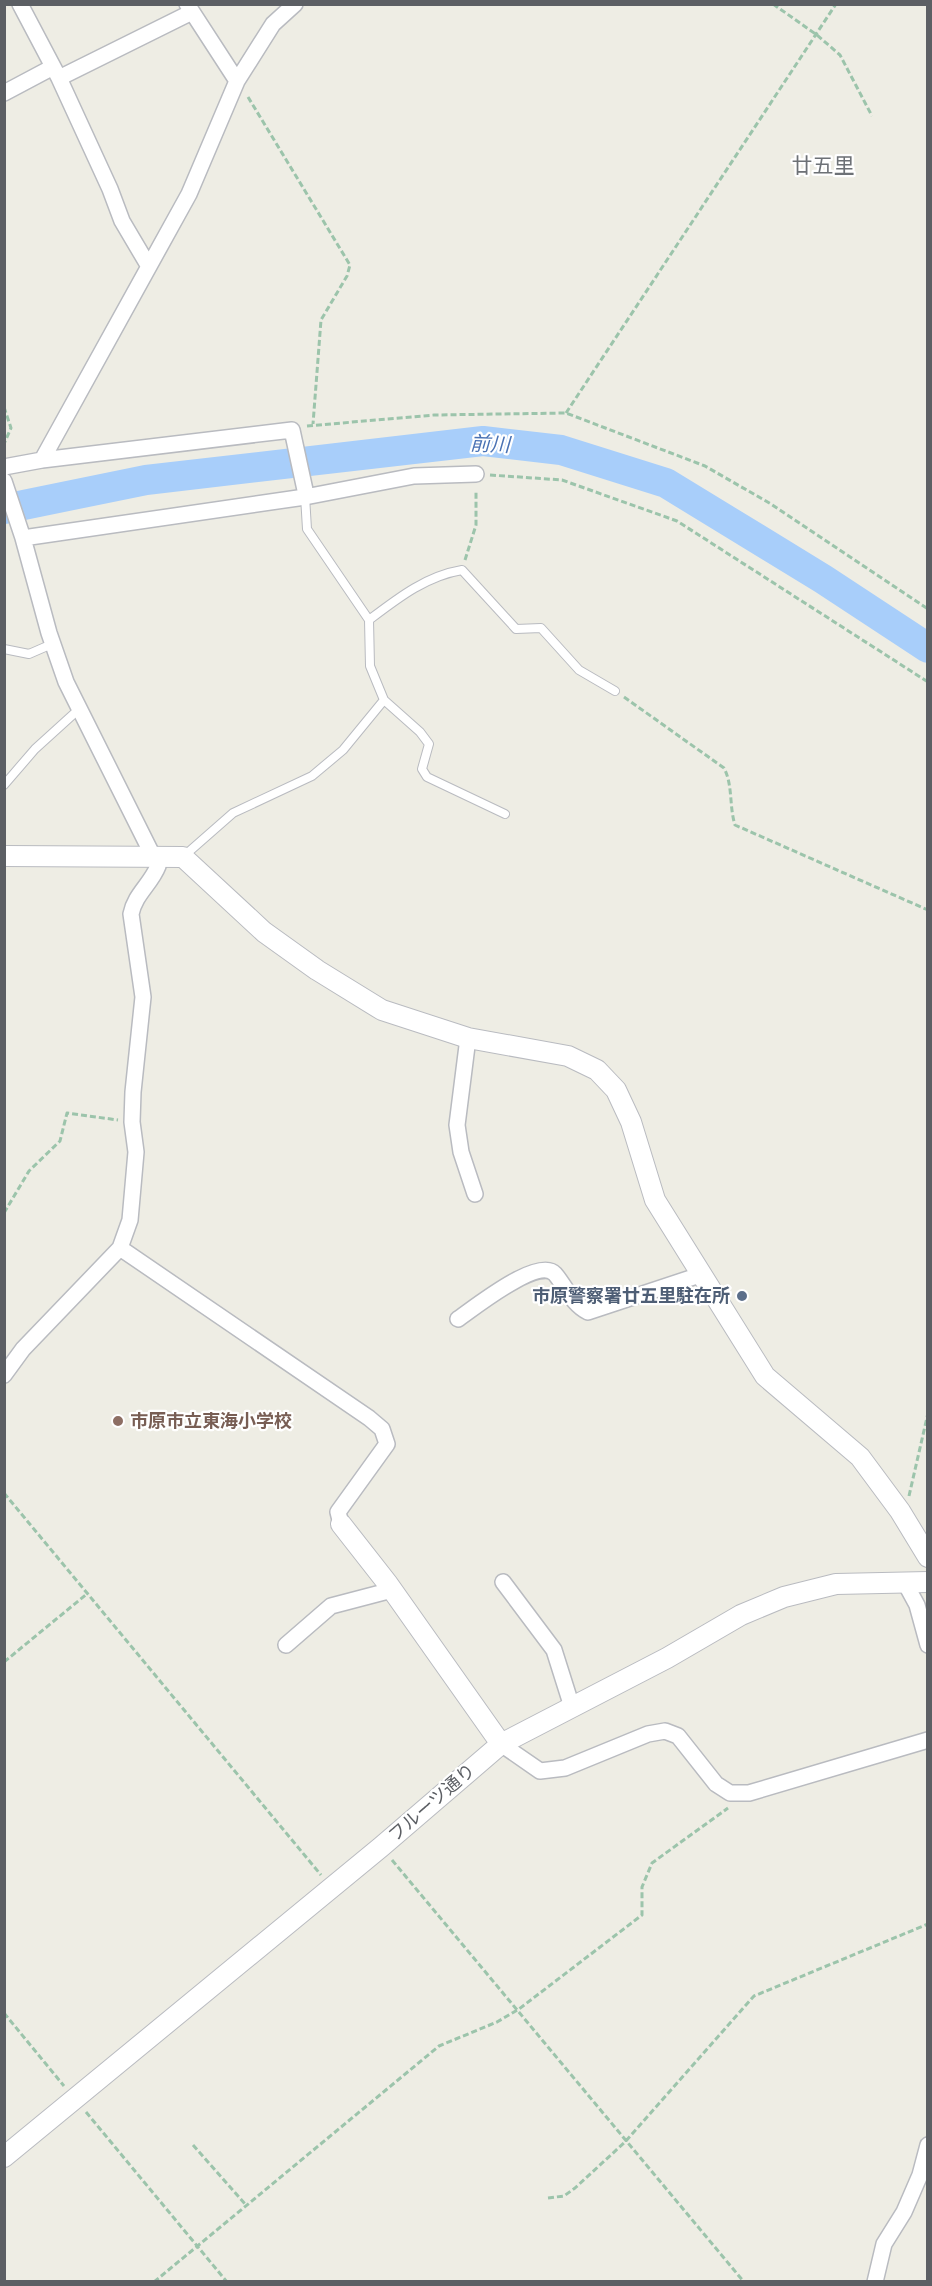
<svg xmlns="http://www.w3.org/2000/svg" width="932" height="2286" viewBox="0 0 932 2286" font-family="'Sofia Sans Condensed','Noto Sans JP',sans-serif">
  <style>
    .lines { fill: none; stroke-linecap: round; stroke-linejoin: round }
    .river { stroke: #a8cefa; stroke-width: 30 }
    .service-casing { stroke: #b9bbc0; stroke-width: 10 }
    .minor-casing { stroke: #b9bbc0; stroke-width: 18 }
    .tertiary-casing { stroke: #b9bbc0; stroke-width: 22 }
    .path { stroke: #9cc4ab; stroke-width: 3; stroke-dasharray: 6 3; stroke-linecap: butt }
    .service { stroke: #fff; stroke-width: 8 }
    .minor { stroke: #fff; stroke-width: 15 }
    .tertiary { stroke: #fff; stroke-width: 20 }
    .service-dot { fill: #5c6f8a; stroke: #fff; stroke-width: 2 }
    .education-dot { fill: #8d6e63; stroke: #fff; stroke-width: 2 }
    .labels { text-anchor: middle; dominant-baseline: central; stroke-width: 4.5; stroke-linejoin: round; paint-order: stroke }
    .service-label { font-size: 18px; font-weight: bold; fill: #4e5e75; stroke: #fff; text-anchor: end }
    .education-label { font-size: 18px; font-weight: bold; fill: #785e54; stroke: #fff; text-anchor: start }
    .street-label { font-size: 18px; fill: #5c5f64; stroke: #fff }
    .water-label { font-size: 20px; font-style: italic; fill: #4972b4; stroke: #fff }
    .quarter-label { font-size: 21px; fill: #6d7176; stroke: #fff }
  </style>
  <rect width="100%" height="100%" fill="#eeede4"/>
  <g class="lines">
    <path class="river" d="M4,509L146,480L483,441L561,450L666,483L823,579L928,648"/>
    <defs>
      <path id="service" d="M369,620C398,598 426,576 462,570L516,629L541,628L579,670L615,691
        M4,649L29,654L52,644
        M384,700L420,732L429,744L422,769L427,777L505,814
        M4,785L35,749L78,710
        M184,856L233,813L312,776L343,750L384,700L370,666L369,620L307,529L305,496"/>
      <path id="minor" d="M20,4L59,78L110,189L122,221L148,265
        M187,4L237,81
        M59,78L192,12
        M4,93L53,67
        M42,460L292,430L305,490
        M4,467L42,460L189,194L237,81L273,24L295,4
        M4,481L23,538L49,633L66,682L158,866C151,884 135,894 131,914L143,997L133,1092L132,1122L136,1152L130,1220L120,1248L23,1349L4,1375
        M23,538L305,497L414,476L476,474
        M468,1038L457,1125L461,1152L475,1194
        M120,1248L369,1418L382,1429L387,1444L338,1512L341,1524
        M458,1319C474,1308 539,1256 555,1274C566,1287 572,1304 588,1312L700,1275
        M503,1582L554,1650L572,1707
        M905,1583L917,1605L928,1645
        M286,1645L331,1606L392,1590
        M501,1744L540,1771L565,1768L648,1734L665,1731L678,1736L716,1784L730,1793H749L928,1740
        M875,2282L884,2244L904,2212L920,2175L928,2145"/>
      <path id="tertiary" d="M4,856L183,857L264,932L317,970L382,1010L468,1038L568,1056L597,1070L616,1090L631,1122L655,1200L765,1376L860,1457L900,1511L928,1557
        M341,1524L388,1584L501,1744
        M4,2157L381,1847L501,1744L667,1658L741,1615L784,1597L836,1584L928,1582"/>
    </defs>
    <use href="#service" class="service-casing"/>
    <use href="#minor" class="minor-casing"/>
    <use href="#tertiary" class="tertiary-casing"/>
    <path class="path" d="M773,4L817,35L840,55L872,116
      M248,97L350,265L347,276L321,320L313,424
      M4,407L11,428L4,444
      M566,413L836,4
      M307,426L434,415L566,413L705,466L771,504L928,609
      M490,475L562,480L677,521L928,682
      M465,560L476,525V490
      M624,697L724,768C733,785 729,806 735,825L928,910
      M4,1213L29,1171L60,1141L67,1113L118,1120
      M4,1493L321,1875
      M909,1496L928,1413
      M4,1662L88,1593
      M392,1860L744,2282
      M4,2013L64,2086
      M86,2112L227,2282
      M193,2145L246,2205
      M548,2198L564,2196L575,2188L625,2142L754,1996L928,1924
      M154,2282L439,2046L497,2022L519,2009L642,1915V1887L652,1863L728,1808"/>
    <use href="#service" class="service"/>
    <use href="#minor" class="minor"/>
    <use href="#tertiary" class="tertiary"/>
  </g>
  <circle class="service-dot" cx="742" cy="1296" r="6"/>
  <circle class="education-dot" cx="118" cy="1421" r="6"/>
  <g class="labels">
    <g class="service-label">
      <text x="730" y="1296">市原警察署廿五里駐在所</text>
    </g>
    <g class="education-label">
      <text x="130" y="1421">市原市立東海小学校</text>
    </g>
    <g class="street-label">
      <text transform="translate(432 1803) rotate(-41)">フルーツ通り</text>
    </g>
    <g class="water-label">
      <text transform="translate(490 445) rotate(2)">前川</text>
    </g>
    <g class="quarter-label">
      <text x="823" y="166">廿五里</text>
    </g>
  </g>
  <rect width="932" height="2286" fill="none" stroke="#5c5f64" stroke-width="12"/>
</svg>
